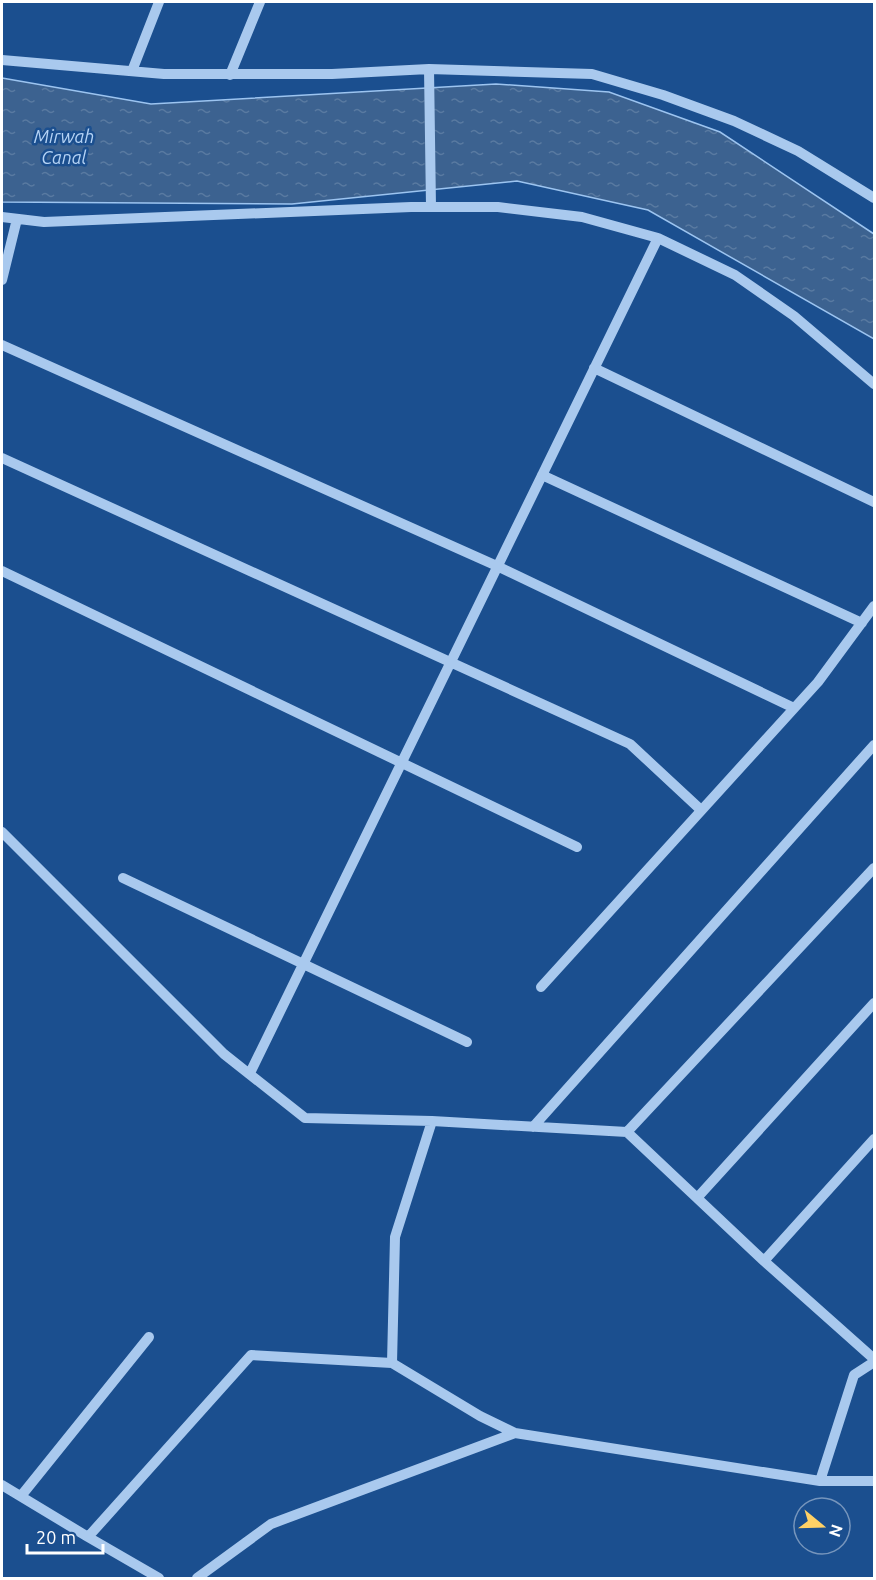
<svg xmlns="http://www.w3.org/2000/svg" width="876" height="1580" viewBox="0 0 876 1580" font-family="Ubuntu,sans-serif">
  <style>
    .water { fill: url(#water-ripples); stroke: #9cc4f0; stroke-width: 1.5 }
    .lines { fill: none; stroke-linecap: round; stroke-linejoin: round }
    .minor { stroke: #a9c9ee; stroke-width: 10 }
    .labels { text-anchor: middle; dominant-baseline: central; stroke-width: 5; stroke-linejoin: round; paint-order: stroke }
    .water-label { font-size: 18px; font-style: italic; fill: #b5d3f5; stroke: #1b4f8f }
  </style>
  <defs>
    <pattern id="water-ripples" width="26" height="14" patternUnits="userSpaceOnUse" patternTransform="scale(1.5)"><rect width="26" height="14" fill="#3c6290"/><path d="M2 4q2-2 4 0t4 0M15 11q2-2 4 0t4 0" fill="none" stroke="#597aa1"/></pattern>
  </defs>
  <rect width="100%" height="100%" fill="#1b4f8f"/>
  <path class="water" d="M2,78L151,104L496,84L609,92L720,132L874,234V339L648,210L517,181L292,204L2,202Z"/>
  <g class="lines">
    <path class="minor" d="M2,60L164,74H332L429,69L592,74L663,95L734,121L798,151L874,198
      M429,69L431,207
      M132,71L159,2
      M230,75L260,2
      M2,217L44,222L411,207H498L582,217L658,238L735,275L794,316L874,384
      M2,280L17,219
      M2,345L497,566L794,708
      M594,368L874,502
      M2,458L630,744L701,810
      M542,475L862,623
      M2,571L577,847
      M2,832L224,1054L305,1118L432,1121
      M123,878L467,1042
      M541,987L818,682L874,606
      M250,1073L658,238
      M533,1127L874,745
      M627,1132L874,868
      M874,1139L764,1261L874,1359
      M697,1198L874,1003
      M515,1433L480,1416L392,1363L395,1237L432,1121L627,1132L764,1261
      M820,1481L854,1375L874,1362
      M2,1485L88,1537
      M21,1496L149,1337
      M159,1578L88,1537L251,1355L392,1363
      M197,1578L271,1524L515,1433L820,1481H874"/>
  </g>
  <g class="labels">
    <g class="water-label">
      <text x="64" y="136">Mirwah<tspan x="64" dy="21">Canal</tspan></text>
    </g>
  </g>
  <rect width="876" height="1580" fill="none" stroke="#ffffff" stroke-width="6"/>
  <g transform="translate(822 1526) rotate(109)"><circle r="28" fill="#1b4f8f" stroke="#7695bc" stroke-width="1.5"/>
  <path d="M0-4.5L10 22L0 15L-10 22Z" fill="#ffd166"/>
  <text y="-9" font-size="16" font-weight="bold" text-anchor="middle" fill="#ffffff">N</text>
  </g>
  <path d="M27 1544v9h76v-9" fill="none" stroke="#ffffff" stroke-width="3"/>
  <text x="36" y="1544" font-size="18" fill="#ffffff" stroke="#1b4f8f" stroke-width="4.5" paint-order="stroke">20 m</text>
</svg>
